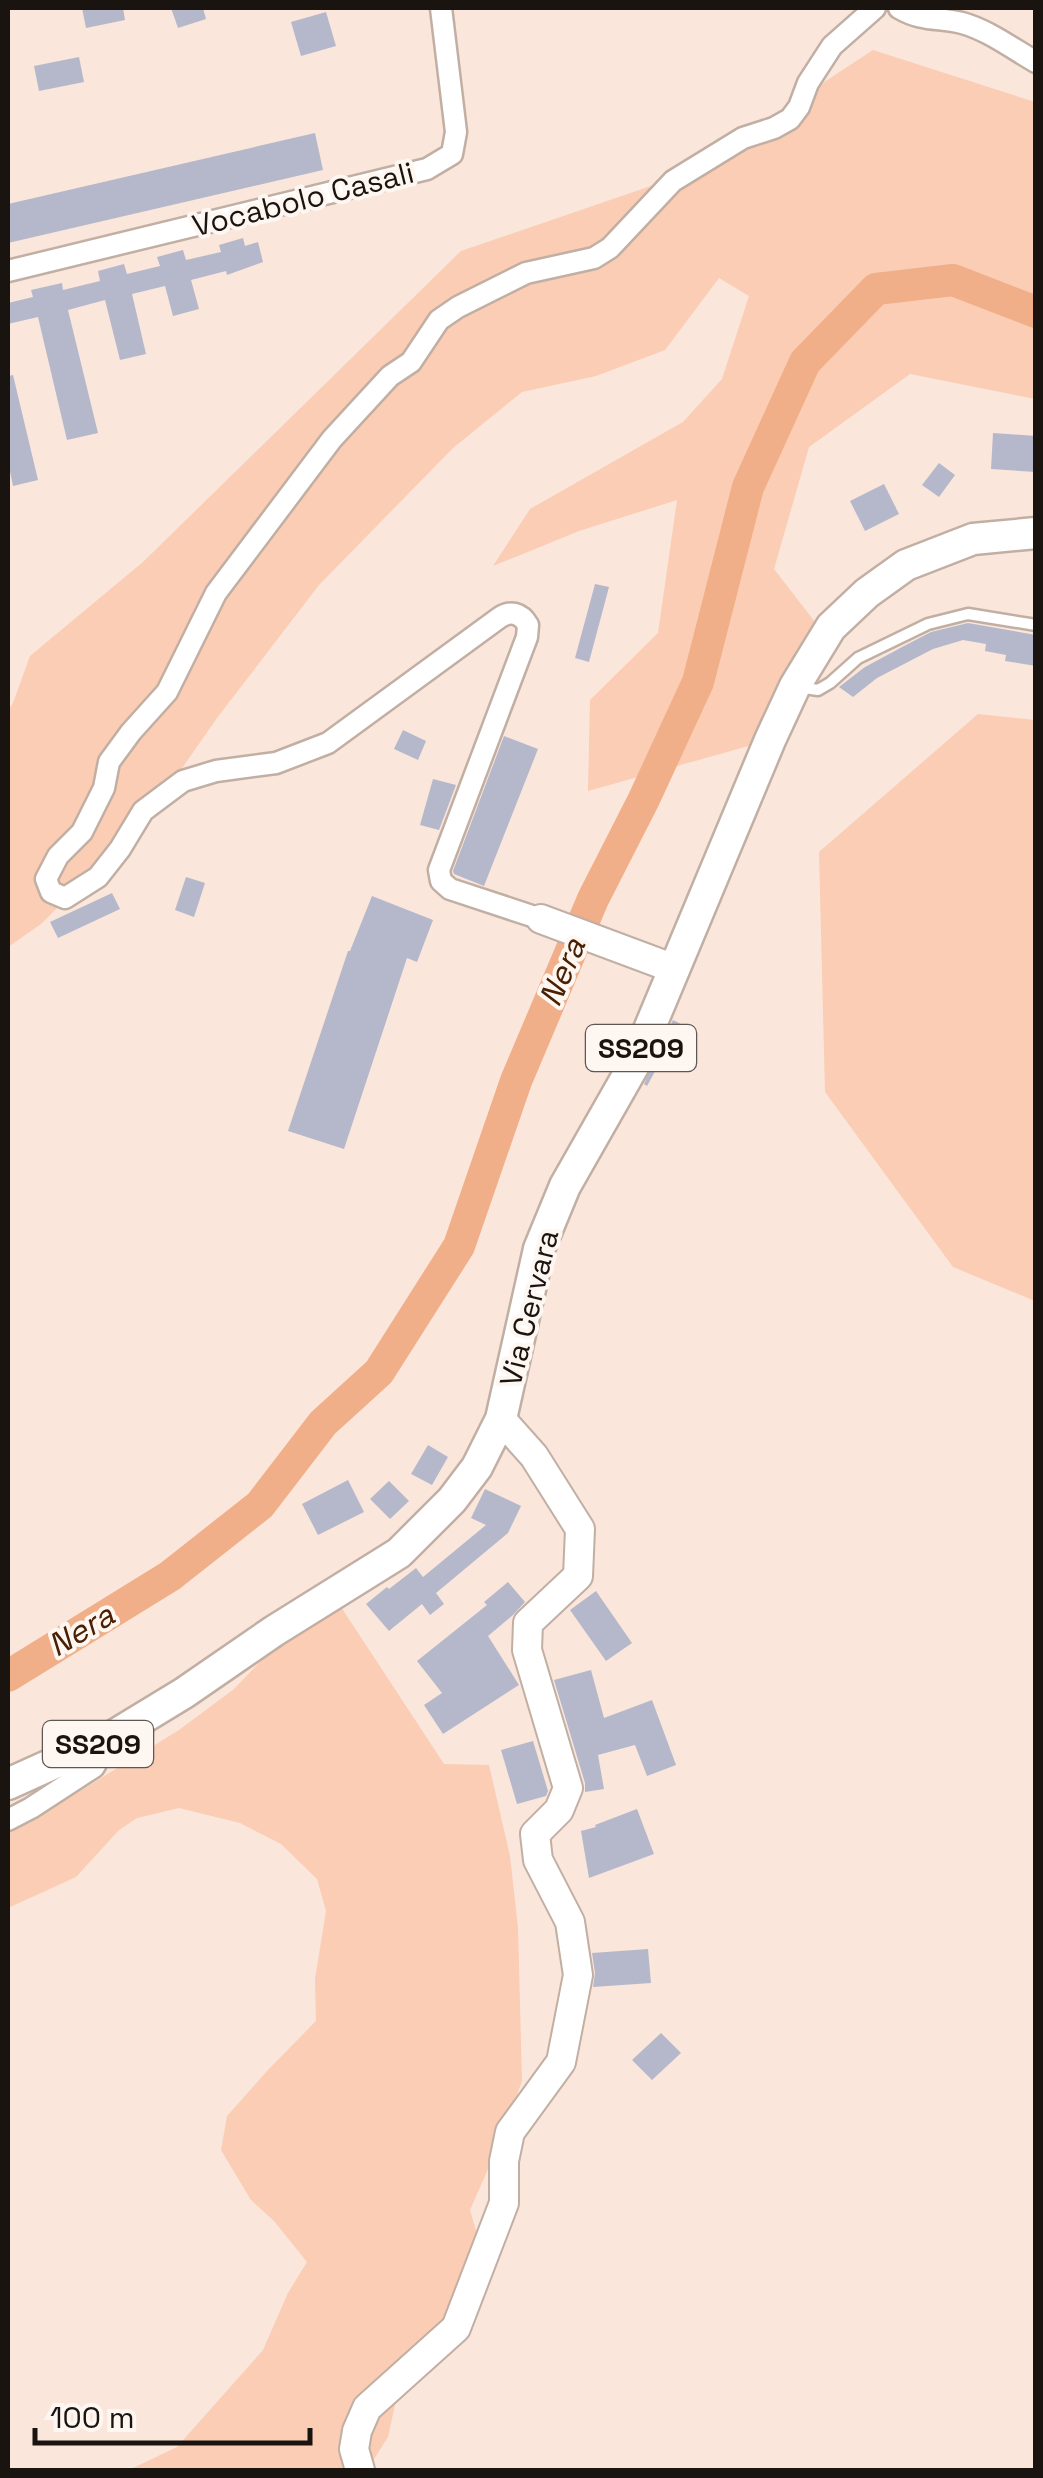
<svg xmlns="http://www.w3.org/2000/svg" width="1043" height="2478" viewBox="0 0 1043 2478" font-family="'Space Grotesk',sans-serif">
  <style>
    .green { fill: #facdb4 }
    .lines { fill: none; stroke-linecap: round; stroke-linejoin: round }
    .river { stroke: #f0af88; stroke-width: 32 }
    .building { fill: #b5b8cb }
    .lane-casing { stroke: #c2afa4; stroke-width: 15 }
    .street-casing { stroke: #c2afa4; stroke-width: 25 }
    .secondary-casing { stroke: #c2afa4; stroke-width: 32 }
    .primary-casing { stroke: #c2afa4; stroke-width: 35 }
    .lane { stroke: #fff; stroke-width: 10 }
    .street { stroke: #fff; stroke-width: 20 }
    .secondary { stroke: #fff; stroke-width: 28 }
    .primary { stroke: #fff; stroke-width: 30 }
    .labels { text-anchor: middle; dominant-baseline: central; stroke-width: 8; stroke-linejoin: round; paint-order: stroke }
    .shield { fill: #fef6f1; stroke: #5e5854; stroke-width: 2.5 }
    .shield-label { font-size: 28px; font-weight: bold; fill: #1a1410 }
    .street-label { font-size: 30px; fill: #1a1410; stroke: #fef6f1 }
    .water-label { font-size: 32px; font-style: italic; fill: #492003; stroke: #fef6f1 }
  </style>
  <rect width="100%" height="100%" fill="#fae6db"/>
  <path class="green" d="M873,50L1035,102V399L910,374L809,447L774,569L815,622L777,687L752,745L588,791L590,700L658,633L677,500L579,531L493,566L530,509L683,422L722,379L749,296L719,278L665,350L596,376L522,392L453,448L319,585L217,718L148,817L41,924L8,947V710L13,703L30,656L143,562L461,251L683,175Z
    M978,714L1035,720V1301L953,1267L825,1092L819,852Z
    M341,1607L444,1764L489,1765L510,1856L518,1928L522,2081L495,2153L470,2210L484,2258L437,2336L401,2377L388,2437L367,2470H129L177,2447L263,2350L288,2293L307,2262L274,2221L251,2200L221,2150L227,2116L268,2070L316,2021L315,1979L326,1911L317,1879L281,1844L240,1823L179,1808L137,1818L119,1830L76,1877L8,1908V1830L46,1812L179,1730L234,1689L279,1642Z"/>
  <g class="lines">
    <path class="river" d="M8,1676L170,1576L260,1505L323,1423L379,1372L459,1246L516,1081L593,899L644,799L698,682L748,487L805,362L876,289L953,280L1036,312"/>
  </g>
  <path class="building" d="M82,8H123L125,20L86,28Z
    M171,8H203L206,19L178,28Z
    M326,12L336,46L301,56L291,22Z
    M79,57L84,82L39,91L34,66Z
    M315,133L323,170L8,243V204Z
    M243,238L245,246L258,242L263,262L227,275L226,271L191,280L199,309L173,316L165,286L132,294L146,354L120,360L105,300L68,310L98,433L67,440L38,317L8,324V303L33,297L31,290L62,283L63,290L100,281L98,271L124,264L127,274L160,266L157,257L183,250L186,260L221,252L219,245Z
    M13,375L38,480L13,486L8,462V376Z
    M993,433L1036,436V472L991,469Z
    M939,463L955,475L939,497L922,485Z
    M884,484L899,514L865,531L850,501Z
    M595,584L609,587L589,662L575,658Z
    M968,623L1036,635V666L1005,661L1006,655L985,651L986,644L963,640L933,649L877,678L853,697L839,687L865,667L904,646L931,632Z
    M403,730L426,741L418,760L394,749Z
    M504,736L538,749L484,886L454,874L453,871Z
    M433,779L456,785L439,830L420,825Z
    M186,877L205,883L194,917L175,910Z
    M112,893L120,909L58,938L50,922Z
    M372,896L433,920L417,962L407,958L344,1149L288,1131L348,951H350Z
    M673,1020L681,1024L647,1086L644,1084Z
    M428,1445L448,1457L432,1485L411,1474Z
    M348,1480L364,1512L318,1535L302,1504Z
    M389,1481L409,1501L390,1519L370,1499Z
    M485,1489L521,1506L508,1533L436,1593L444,1604L430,1615L422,1604L389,1631L366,1604L387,1587L389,1589L416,1568L423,1577L486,1525L471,1518Z
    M508,1582L525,1602L513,1615L488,1636L519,1685L443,1734L424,1705L442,1693L417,1661L487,1605L484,1602Z
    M596,1591L632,1643L606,1661L570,1610Z
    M591,1670L604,1718L652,1700L676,1765L647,1776L635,1745L598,1755L604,1789L585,1792V1783L554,1680Z
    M533,1741L548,1791L546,1796L517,1804L501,1750Z
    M637,1809L654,1854L589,1878L581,1831L596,1827L595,1825Z
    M648,1949L651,1983L593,1987L595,1973L592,1953Z
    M661,2033L681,2053L652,2080L632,2060Z"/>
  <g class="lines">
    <defs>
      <path id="lane" d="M798,687L818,690L830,683L858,658L928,624L968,614L1036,625"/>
      <path id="street" d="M899,8C923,22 939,17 962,23C988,30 1013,49 1036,62
        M8,271L427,169L452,154L456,132L441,8
        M541,919L450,889L441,881L439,870L527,637L528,625C521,613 510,610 499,618L328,743L276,763L216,771L183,781L143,811L120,849L98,877L65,898L51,892L46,879L58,856L82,832L104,788L109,762L131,732L167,692L216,593L332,439L390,376L411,362L439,320L458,307L526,273L594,258L610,248L673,181L743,138L774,128L790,119L799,107L808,83L832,46L875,8
        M8,1820L31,1808L94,1767L110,1738"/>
      <path id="secondary" d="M541,919L675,969
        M360,2470L354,2449L357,2431L367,2408L456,2328L504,2203V2161L510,2132L561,2062L578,1975L570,1922L538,1860L535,1834L559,1810L568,1788L527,1650L528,1623L578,1576L580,1529L534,1456L501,1419"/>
      <path id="primary" d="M8,1784L110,1738L184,1693L274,1631L399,1553L452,1500L477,1467L501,1419L539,1249L565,1186L635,1063L770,740L795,686L831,627L867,593L906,565L973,539L1036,533"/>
    </defs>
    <use href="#lane" class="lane-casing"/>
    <use href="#street" class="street-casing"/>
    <use href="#secondary" class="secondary-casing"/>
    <use href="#primary" class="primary-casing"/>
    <use href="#lane" class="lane"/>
    <use href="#street" class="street"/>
    <use href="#secondary" class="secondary"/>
    <use href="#primary" class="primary"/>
  </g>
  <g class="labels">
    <g class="shield">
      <rect x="586" y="1025" width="110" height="46" rx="8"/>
      <rect x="43" y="1721" width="110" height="46" rx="8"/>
    </g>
    <g class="shield-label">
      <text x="641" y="1048">SS209</text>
      <text x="98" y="1744">SS209</text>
    </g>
    <g class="street-label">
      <text transform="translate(303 199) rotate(-14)">Vocabolo Casali</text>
      <text transform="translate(529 1308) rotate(-76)">Via Cervara</text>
    </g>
    <g class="water-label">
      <text transform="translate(562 972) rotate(-67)">Nera</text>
      <text transform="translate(81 1630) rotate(-31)">Nera</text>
    </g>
  </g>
  <rect width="1043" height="2478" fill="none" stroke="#1a1410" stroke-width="20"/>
  <path d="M35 2428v15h275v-15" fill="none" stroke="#1a1410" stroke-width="5"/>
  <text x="50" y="2428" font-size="30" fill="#1a1410" stroke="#fef6f1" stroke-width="8" paint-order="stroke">100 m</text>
</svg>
